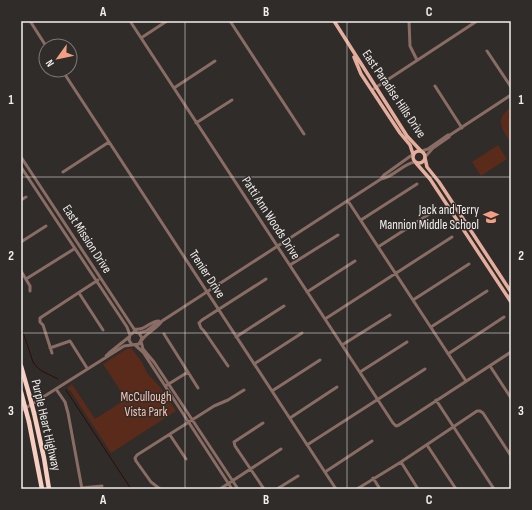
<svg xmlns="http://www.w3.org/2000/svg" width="532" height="510" viewBox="0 0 532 510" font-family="'Sofia Sans Condensed',sans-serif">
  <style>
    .park { fill: #5a2a1a }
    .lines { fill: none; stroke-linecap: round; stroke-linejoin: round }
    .stream { stroke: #320b01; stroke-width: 1 }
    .minor { stroke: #896d64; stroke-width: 3 }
    .major { stroke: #e5ad9b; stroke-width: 3.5 }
    .highway { stroke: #f7cec0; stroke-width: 4.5 }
    .highway-bridge { stroke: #f7cec0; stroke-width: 4.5 }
    .grid { fill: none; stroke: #f1eeed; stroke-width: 1; stroke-opacity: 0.55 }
    .labels { text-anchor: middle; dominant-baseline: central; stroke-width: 3; stroke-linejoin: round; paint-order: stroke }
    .street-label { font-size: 13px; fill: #f1eeed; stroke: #302c2a }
    .poi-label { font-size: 13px; fill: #f1eeed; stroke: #302c2a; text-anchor: end }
    .park-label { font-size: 13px; fill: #fbc4b2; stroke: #302c2a }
    .neatline { fill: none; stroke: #f1eeed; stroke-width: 1.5 }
    .grid-label { font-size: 13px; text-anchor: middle; font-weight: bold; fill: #f1eeed }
  </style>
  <rect width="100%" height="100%" fill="#302c2a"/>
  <path class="park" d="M511,107V139L509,140C500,127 496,118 511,107Z
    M498,145L507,159L481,176L472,162Z
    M128,348L132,349L142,362L147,373L161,388L176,411L111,453L70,390H69L67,388L72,384L95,419L126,399L103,364Z"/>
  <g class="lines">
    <path class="stream" d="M21,326L33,362C39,372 49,374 58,379
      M66,390L131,489"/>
    <path class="minor" d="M30,21L46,46
      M130,21L393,423L396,426L399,425L511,352
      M230,21L304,134
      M409,21L410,46L417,60
      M141,38L167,21
      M487,51L511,87
      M62,70L336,489
      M435,86L462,128
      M174,88L215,61
      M372,90L477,21
      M196,123L232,100
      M422,151L428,149L448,135H450
      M21,157L136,332
      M425,157L433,148L449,137L450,135L511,95
      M21,167L127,327L130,335
      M63,172L109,142
      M381,179C394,177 402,164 415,162
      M21,200L26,197
      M348,201L466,381
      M361,220L417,184
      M21,242L46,226
      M378,247L434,211
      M290,265L338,235
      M21,271L30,286V291
      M26,279L74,249
      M307,292L355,261
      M79,293L103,330
      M508,297L511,294
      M413,300L469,264
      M325,319L452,237
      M431,327L487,291
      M134,329C146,331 149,321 159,321
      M139,333L146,331L159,322
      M164,334L198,388
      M236,337L284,306
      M142,340C147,332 157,329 162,321L381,179L384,175L412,155
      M141,341L143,349L154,362L238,489
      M135,345L143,352L232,489
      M342,345L390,315
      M50,348L70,341L87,368
      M52,353L43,325L40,322V318L98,280
      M448,354L504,317
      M106,356L109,353L129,337
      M254,364L302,333
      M228,366L204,331L201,328L199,323L202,320L266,279
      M490,366L511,398
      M360,372L407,342
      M167,385L188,372
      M56,389L65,402L68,413L82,489
      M272,391L320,360
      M436,400L494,489
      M21,411L124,346L139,344L142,338L139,333L134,332L130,335L129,340L132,345
      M290,418L337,387
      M263,423L234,442L235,446L264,489
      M170,435L186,459
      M307,445L425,369
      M427,445L456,489
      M401,462L418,489
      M325,472L372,441
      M373,478L380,489
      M82,488L102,486
      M160,489L151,482L136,461L135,458L137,455L214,406L228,400L244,390
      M220,489L281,449
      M277,489L298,476
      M357,489L401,462L477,411H480L483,413L511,456"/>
    <path class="major" d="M334,21L407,136L421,151
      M354,57L361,74L400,133L410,145L413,154
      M413 157a6 6 0 1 1 12 0a6 6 0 1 1-12 0Z
      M425,158L427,167L439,182L511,292
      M416,163L430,179L511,302"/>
    <path class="highway" d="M21,366L29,394
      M34,413L44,458L49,489
      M29,422L42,489"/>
    <path class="highway-bridge" d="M21,392L29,422
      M29,394L34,413"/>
  </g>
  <path class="grid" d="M185,21V489M347,21V489M21,177H511M21,333H511"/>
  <defs>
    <symbol id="school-bare" viewBox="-9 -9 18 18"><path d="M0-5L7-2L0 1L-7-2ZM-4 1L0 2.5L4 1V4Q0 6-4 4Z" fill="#f39f84" stroke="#302c2a" stroke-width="2.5" paint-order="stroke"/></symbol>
  </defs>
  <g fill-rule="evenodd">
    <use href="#school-bare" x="480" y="206" width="22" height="22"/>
  </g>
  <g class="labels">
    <g class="street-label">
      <text transform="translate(394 94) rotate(56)">East Paradise Hills Drive</text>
      <text transform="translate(271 218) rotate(57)">Patti Ann Woods Drive</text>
      <text transform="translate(87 239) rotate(57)">East Mission Drive</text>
      <text transform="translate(207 274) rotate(57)">Trenier Drive</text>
      <text transform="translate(46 425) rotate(77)">Purple Heart Highway</text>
    </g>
    <g class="poi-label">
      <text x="479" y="210">Jack and Terry<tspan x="479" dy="15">Mannion Middle School</tspan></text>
    </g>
    <g class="park-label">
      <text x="146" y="397">McCullough<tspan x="146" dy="15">Vista Park</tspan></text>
    </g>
  </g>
  <rect width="532" height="510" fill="none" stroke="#302c2a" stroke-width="44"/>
  <g transform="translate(58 58) rotate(237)"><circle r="19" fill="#302c2a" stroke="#7d7a78"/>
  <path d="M0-3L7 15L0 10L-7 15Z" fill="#f39f84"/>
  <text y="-6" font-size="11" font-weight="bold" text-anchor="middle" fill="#f1eeed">N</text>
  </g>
  <rect x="22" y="22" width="488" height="466" class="neatline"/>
  <g class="grid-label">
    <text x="103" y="16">A</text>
    <text x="266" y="16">B</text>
    <text x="429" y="16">C</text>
    <text x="11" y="104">1</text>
    <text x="521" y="104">1</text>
    <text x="11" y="260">2</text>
    <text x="521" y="260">2</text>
    <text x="11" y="415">3</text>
    <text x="521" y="415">3</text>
    <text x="103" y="504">A</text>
    <text x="266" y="504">B</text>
    <text x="429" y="504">C</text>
  </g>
</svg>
